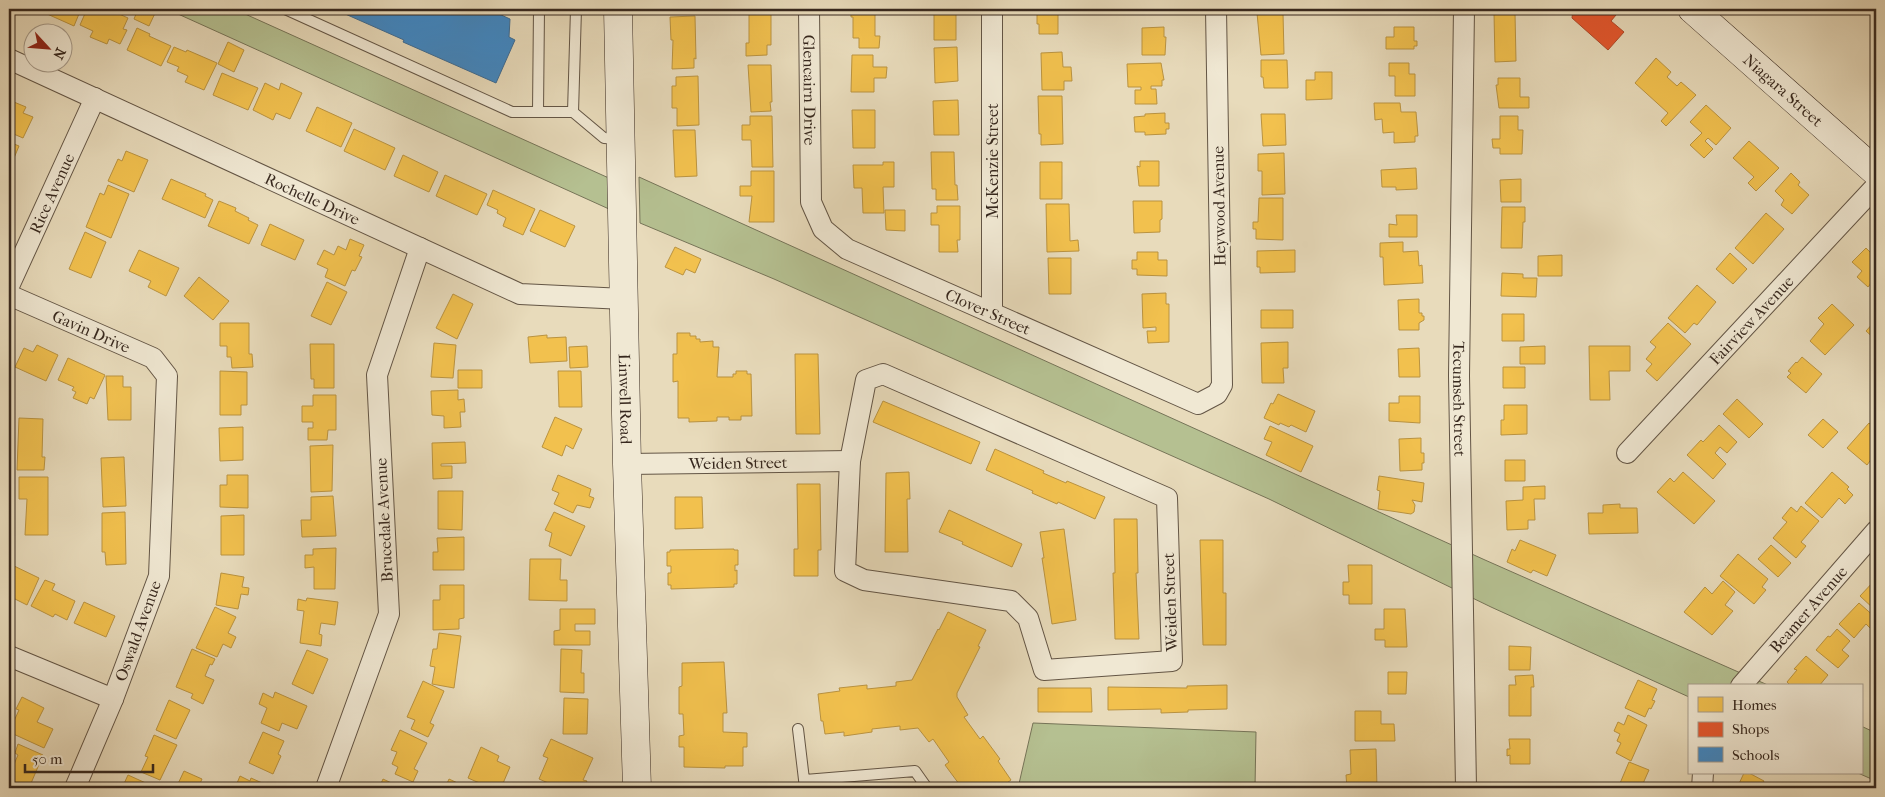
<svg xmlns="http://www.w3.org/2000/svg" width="1885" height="797" viewBox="0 0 1885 797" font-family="'IM FELL French Canon',serif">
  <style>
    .green { fill: #b5c091; stroke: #767458 }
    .homes { fill: #f2c14e; stroke: #ba9340 }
    .shops { fill: #e4572e; stroke: #b04929 }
    .schools { fill: #3f88c5; stroke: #3d6b93 }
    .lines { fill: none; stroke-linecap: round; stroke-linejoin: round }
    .service-casing { stroke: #635545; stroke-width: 12 }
    .minor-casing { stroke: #635545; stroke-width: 22 }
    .secondary-casing { stroke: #37281e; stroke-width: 29 }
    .service { stroke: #f0e8d3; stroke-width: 10 }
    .minor { stroke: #f0e8d3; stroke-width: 20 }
    .secondary { stroke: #f0e8d3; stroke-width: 28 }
    .labels { text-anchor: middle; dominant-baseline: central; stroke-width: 5; stroke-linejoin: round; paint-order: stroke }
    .street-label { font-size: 16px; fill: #37281e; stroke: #f0e8d3 }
  </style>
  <rect width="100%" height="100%" fill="#e8dbbb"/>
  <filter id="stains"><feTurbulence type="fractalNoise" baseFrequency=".004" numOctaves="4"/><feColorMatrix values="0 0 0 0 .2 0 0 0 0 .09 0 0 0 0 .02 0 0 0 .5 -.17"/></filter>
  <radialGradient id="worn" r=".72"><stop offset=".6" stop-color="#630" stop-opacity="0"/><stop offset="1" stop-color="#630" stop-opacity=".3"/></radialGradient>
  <path class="green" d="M167,9H234L611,179L609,209Z
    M639,177L1485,560L1770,686H1689V697L1491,607L1269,499L774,279L640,223Z
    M1033,723L1256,732L1255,788H1018Z
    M1861,726L1876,733V781L1858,773H1861Z"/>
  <path class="homes" d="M36,9H81L74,26Z
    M87,9H92L101,13L103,9H108L128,18L123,29L127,30L120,44L109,39L107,44L90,37L93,31L80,25Z
    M138,9H157L149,26L134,19Z
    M749,9H771V45H767V55L746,56V43H749Z
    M851,9H875V36H880L879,48H859V38H853V17H851Z
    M934,9H956V40H934Z
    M1037,9H1058V34H1039V24H1037Z
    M1257,13H1283L1284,54L1261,55Z
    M1494,13H1515L1516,61L1495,62Z
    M695,16L696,59L694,58V68L672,69L673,40H671L670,17Z
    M1164,27V37H1166L1165,55H1142V28Z
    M1394,27H1414V41H1417V46H1414V49H1386V37H1394Z
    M137,28L150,34L149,36L171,46L161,66L127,50Z
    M228,42L244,50L234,72L218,64Z
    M174,47L186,52L187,50L217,63L204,90L185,82L188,76L177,71L179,67L167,62Z
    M957,47L958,81L935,83L934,48Z
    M1062,52L1063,67H1071L1072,81H1064V90H1042L1041,53Z
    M852,55H873V67H887L886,78H874V92H851Z
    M1656,58L1671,72L1667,77L1677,86L1681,82L1696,95L1666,126L1661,121L1668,113L1635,83Z
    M1261,60H1287L1288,88H1264L1263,77H1261Z
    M1161,63L1164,80H1162V86H1151V89H1156L1157,104H1135V90H1141V87H1128L1127,64Z
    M1389,63H1409V74H1415V96H1395V76H1389Z
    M748,65H771L772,102H770L771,111L751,112Z
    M1315,72H1332V99L1306,100V80H1315Z
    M222,73L258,88L248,110L213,95Z
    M698,76L699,125L677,126V108H672V86H676V77Z
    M1498,78H1520V97H1529V108H1499L1496,85H1498Z
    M265,83L279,90L281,83L302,93L290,119L276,113L273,120L253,110Z
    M1038,96H1062L1063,144L1041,145V134H1039Z
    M9,100L26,107L23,113L33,117L23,138L9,132Z
    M958,100L959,135H934L933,101Z
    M1374,103H1400L1401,112H1416L1418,136H1415V142L1394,143V132L1383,133L1382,119L1375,120Z
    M1706,105L1731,128L1716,145L1708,138L1705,141L1713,149L1704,158L1690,145L1702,133L1690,122Z
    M317,107L352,123L341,147L306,131Z
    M852,110H875V148H853Z
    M1165,113V123H1169V129H1166V134L1145,135V132H1135L1134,117L1145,116V114Z
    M1261,114H1285L1286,145L1263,146Z
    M750,116H772L773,167H752L751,140H742V125H750Z
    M1500,116H1518V130H1523L1522,154H1500V148H1493L1492,139H1500Z
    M354,129L395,148L385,170L344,151Z
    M673,130H695L697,176L675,177Z
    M1749,141L1779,168L1756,191L1748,183L1754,177L1733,158Z
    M9,142L19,146L9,170Z
    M126,151L148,160L134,192L108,181L118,159L122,161Z
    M931,152H954L955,185H957L958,200H936V189H932Z
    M1284,153L1285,194L1262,195V171H1258V154Z
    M403,155L438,172L429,192L394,176Z
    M1140,161H1159V186H1139L1137,166L1140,167Z
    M883,162H894V187H883L884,213H863L862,188H854L853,165H883Z
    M1040,162H1062V199H1040Z
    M1416,168L1417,189L1396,190V187H1382L1381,170Z
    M751,171H774V222H749L752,196H740V186H751Z
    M1791,173L1800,182L1798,185L1809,195L1792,214L1781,205L1784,200L1775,191Z
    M445,175L487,194L477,215L436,196Z
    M171,179L206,194L205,196L213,200L205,218L162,199Z
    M1521,179V202H1501L1500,180Z
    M108,185L129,194L111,238L86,227L100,193L104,195Z
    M493,190L535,209L523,235L503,226L506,218L497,213L498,210L487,205Z
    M1259,198H1283V240L1256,239V229H1253V222H1258Z
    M219,201L236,208L235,211L249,218L248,220L258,225L249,244L208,226Z
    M1133,201H1162V219L1160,220V232L1134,233Z
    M1046,204H1069L1070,241L1078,240L1079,251L1047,252Z
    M937,206H960V240H957L958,252H939V225H931V213H937Z
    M1502,207H1525V222H1523L1522,248H1501Z
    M540,210L575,226L565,247L530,231Z
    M885,210H905V231L886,230Z
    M1766,213L1784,229L1753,264L1735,248Z
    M1396,215H1417V237H1389V224L1397,225Z
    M270,224L304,240L295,260L261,245Z
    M85,232L106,242L91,278L69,269Z
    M350,239L364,245L359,256L362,257L355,271L352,270L345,286L325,277L328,269L317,264L324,250L334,255L338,246L346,250Z
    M1403,242V252L1418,251L1419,266L1422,265L1423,283L1384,285L1383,257H1380V243Z
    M675,247L701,259L695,273L686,269L683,275L665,267Z
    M1866,248L1873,255L1876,252V277L1868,287L1857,277L1862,271L1852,262Z
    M139,250L179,268L166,296L148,287L151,281L129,271Z
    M1295,250V272L1260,273V267H1257V251Z
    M1137,252H1158V260H1167V276L1137,275V269H1132V260H1137Z
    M1730,253L1747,269L1733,284L1716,269Z
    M1562,255V276H1538V256Z
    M1048,258H1071V294H1049Z
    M1502,273L1523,274V278H1537L1536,297L1501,296Z
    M199,277L229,301L213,320L184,296Z
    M327,282L347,292L331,325L311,316Z
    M1697,285L1716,302L1697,325L1694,323L1685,333L1668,318Z
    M1166,293V304H1169V342L1148,343L1147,331H1156V327L1143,328L1142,294Z
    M453,294L473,304L457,339L436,328Z
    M1419,299V313H1422V316H1424V320L1419,323V330H1399L1398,300Z
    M1832,304L1854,325L1825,355L1810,341L1824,324L1818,318Z
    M1261,310H1293V328H1261Z
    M1502,314H1524V341H1502Z
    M1876,320V340L1866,331Z
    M220,323H249V354H252L253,367L232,368L231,357H227V346H220Z
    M1668,323L1691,344L1657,381L1646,371L1652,364L1646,359L1656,347L1650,342Z
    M677,333H690V336H696V339H700V342L713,341V347H719L717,377H733V374H736V371H747V374H751L752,416H741V420H729V417H717V421L689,422V418H678V381L673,382V354H677Z
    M547,335V338L566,337L567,361L530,363L528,337Z
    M1288,342V368H1283L1284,383H1262L1261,343Z
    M434,343L456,345L453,378L431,377Z
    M310,344H334V388H314V379H311Z
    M37,345L58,355L46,381L15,367L24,348L33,352Z
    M587,346L588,367L570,368L569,347Z
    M1545,346V364H1520V347Z
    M1589,346H1630V371H1609L1610,400H1590Z
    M1419,348L1420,377H1399L1398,349Z
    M795,354H818L820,434H796Z
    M1802,357L1822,374L1806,393L1787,377L1791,373L1788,371L1796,362L1797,363Z
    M68,358L105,375L94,399L90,397L87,404L73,398L76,392L72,390L74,387L58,380Z
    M1503,367H1525V388H1503Z
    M458,370H482V388H458Z
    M220,371L247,372V405H241V415H220Z
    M558,371H581L582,407H559Z
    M106,376H123V387H131V420H108Z
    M458,390V400L464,399L465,412H460L461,427L444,428V416L432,415L431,391Z
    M1278,394L1315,411L1306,432L1291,425L1289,427L1280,423L1279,425L1264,418L1271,403L1273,404Z
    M313,395H336V430H328L327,440H308V428H313V422H302V406H313Z
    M1399,396H1420V423L1389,421V403H1399Z
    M1737,399L1763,424L1749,438L1723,414Z
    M883,401L980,442L971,464L873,422Z
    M1504,405H1527V434L1501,435V420H1504Z
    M555,417L582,429L573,449L566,445L562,456L542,447Z
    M19,418L43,419L42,457H45L44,470H17Z
    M1823,419L1838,432L1823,448L1808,435Z
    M1869,423L1876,429V453L1867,465L1847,448Z
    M1719,425L1737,442L1727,453L1720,447L1715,453L1726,464L1713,479L1687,455L1701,440L1703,442Z
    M1270,426L1313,446L1301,472L1266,455L1272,442L1264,439Z
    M243,427V460L220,461L219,428Z
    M1421,438V453H1424V463H1422V470L1400,471L1399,439Z
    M465,442L466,463L441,464V466H452V478L433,479L432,443Z
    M333,445L332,491L311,492L310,446Z
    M995,449L1044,471L1043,473L1066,483L1067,481L1105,497L1095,519L1058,502L1057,504L1032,493L1033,491L986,470Z
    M124,457L126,506L103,507L101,458Z
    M1505,460H1525V481H1505Z
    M909,472L910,499H907L908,552H885L886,473Z
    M1683,472L1715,501L1694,524L1657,492L1670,478L1674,482Z
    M1832,472L1849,487L1847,489L1853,495L1845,504L1839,498L1822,518L1805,503Z
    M227,475H248V508L220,507V485H227Z
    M558,475L591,489L589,496L594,498L590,508L577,505L573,513L554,504L559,493L552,490Z
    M1379,476L1424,483L1422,502L1412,500L1415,505L1414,512L1411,514L1378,509L1380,491L1377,490Z
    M19,477H48V535H25L27,499H19Z
    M797,484H820L821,550H818V576H794V549H798Z
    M1545,486V499H1534L1535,520H1528V529L1507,530L1506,501L1523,500V487Z
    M438,491H463L462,530L438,529Z
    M333,496L336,536L302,537L301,520H311V497Z
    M675,497H702L703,528L675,529Z
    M1620,504V508H1637L1638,533L1589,534L1588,513H1603V505Z
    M1801,506L1819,521L1801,542L1806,546L1796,558L1773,538L1787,522L1782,518L1791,507L1797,512Z
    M949,510L1022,544L1012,567L962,544L963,542L939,532Z
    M125,512L126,564L106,565L105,552H102V513Z
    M554,512L585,526L571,556L549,546L552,533L545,530Z
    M244,515V555H221V516Z
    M1114,519H1137L1138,573H1136L1139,639H1115L1113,573H1115Z
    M1064,529L1076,620L1052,624L1042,558H1044L1040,532Z
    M464,537V570H433V552H438L437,538Z
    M1200,540H1223V593H1226V645H1203Z
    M1520,540L1556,555L1547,576L1533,570L1531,573L1507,562L1512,549L1515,551Z
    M1771,545L1791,563L1778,577L1758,559Z
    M336,548L335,589H314V567L305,568V555H313V549Z
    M734,549V550H738V565H735V571L737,570V584H734V587L671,589V585H668V573H671V566H667V552H670V550Z
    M1738,554L1768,579L1762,587L1766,590L1754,604L1720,576Z
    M530,559H561L560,580H567V601L529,600Z
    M10,564L39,578L27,605L9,596L11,588L9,587V567Z
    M1348,565H1372V604H1349V595H1343V582H1349Z
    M221,573L244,577L242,587L249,588L248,595L241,594L238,609L216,605Z
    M45,580L55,584L52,590L75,601L67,620L55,614L53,617L31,606Z
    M1875,580L1876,581V607L1874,609L1860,596Z
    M1723,581L1735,592L1725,605L1733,611L1712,635L1684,612L1705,587L1712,594Z
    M440,585H464V618L459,619V629L433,630V600H440Z
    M307,598L338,602L335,625L321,623L319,634L322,635L321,646L300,643L304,611L297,610L298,599L306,601Z
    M84,602L115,616L106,637L74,623Z
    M1859,603L1876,618V623L1871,629L1866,624L1854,638L1839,624Z
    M215,607L236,617L228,633L236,637L231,648L223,644L217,657L196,648Z
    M560,609H595V624H575V631H590V645H554V631L560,630Z
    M1384,609H1405L1407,647H1385V640H1375V629H1384Z
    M948,612L986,630L978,646L980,647L957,693V697L968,715L964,717L980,739L983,736L1000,759L998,761L1011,780L1000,788H967L965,786L962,788L945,765L949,762L933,739L929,742L918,728L900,730V726L872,729V732L844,736V732L825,734L823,721H821L818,694L840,691L839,688L867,685V689L896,686V682L912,680L938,629L939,630Z
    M1837,629L1850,641L1842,650L1849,656L1838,668L1816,650L1828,636L1830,637Z
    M439,633L461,636L454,688L432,684L435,667L430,666L433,649H437Z
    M1509,646L1531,647L1530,670H1509Z
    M192,649L215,659L212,665L210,664L205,676L214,680L203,704L191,698L193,694L176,687Z
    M561,649L582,650L581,673H584V693L560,692Z
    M307,650L328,659L313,694L292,684Z
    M1806,656L1828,675L1819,686H1791L1787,682L1797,670L1794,669Z
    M724,662L727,713H723V732L747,733V747H743V766H725V768L684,767V747H679V736L684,735L683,714H679V687L682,686V663Z
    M1388,672H1407L1406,694H1388Z
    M1533,675L1534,687H1531V716H1509V685H1516L1515,676Z
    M1638,680L1657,689L1652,700L1655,701L1651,709L1649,708L1645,717L1625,708Z
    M423,681L444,691L430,723L434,725L428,737L411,729L415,720L407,717Z
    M1227,685V709L1188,710V712L1161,713V709L1108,710V687L1187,688V686Z
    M1038,688H1091L1092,712H1038Z
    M275,692L307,706L297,729L282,723L279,731L261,723L267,708L259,704L263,693L273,698Z
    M22,697L44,708L37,722L53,729L44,748L9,732L19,710L16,709Z
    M564,698L588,699L587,734H563Z
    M169,700L190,710L176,739L156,730Z
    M1355,711H1381V724H1394L1395,741H1355Z
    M1628,715L1647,725L1631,761L1616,753L1621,743L1617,741L1620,734L1614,731L1618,722L1624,725Z
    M400,730L427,743L414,769L418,771L413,782L395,774L398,767L392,764L397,752L391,750Z
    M263,732L284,741L278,754L281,756L273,774L249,763Z
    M154,735L177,745L160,780L141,772L148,757L145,756Z
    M551,739L593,758L583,780L587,781L585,785L590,788H560L539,779L548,758L543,756Z
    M1509,739H1530V764H1510V755L1507,756V749H1510Z
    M18,744L43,755L29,788H9V776L18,755L15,753Z
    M481,747L499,756L497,761L510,767L501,788H491L468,778Z
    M1376,749L1377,788H1347L1346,775L1351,774L1350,750Z
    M1629,762L1649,770L1641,788H1618Z
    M184,771L202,779L198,788H176Z
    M1744,773H1749L1764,781L1760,788H1737Z
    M128,775L148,784L146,788H122Z
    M240,776L250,781L251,778L271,787L235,788Z
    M383,779L402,788H379Z
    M449,779L466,787V788H445Z
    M1508,783H1531V788H1508Z"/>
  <path class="shops" d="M1573,9H1609L1616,15L1611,21L1624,32L1608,50L1572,18Z"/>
  <path class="schools" d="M324,9H488L510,19L509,37L515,40L496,83L403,42L404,40L334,9L333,13Z"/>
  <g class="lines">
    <defs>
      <path id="service" d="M285,9L512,112H573L576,9
        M538,111L539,9
        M573,112L604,138L620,139
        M798,729L805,788
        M805,780L915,771L927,788"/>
      <g id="minor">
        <path id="s1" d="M809,9L811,202L823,229L847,249L1198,404L1217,394L1222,385L1216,9"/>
        <path d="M992,9V313"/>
        <path id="s2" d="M1464,9L1459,376L1466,788"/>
        <path id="s3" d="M9,59L520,294L624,299"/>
        <path id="s4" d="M9,286L95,98"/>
        <path id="s5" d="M9,295L153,358L167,376L159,576L113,699L75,788"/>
        <path d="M883,374L1167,498L1172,661L1044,670L1028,618L1011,601L864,580L845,571L850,461L866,380Z"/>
        <path id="s6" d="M1627,453L1876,186"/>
        <path id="s7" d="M627,464L850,461"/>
        <path d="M9,656L113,699"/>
        <path id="s8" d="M1741,686L1876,531"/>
        <path d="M326,788L389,614L377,375L420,248"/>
        <path d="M1702,788L1703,773"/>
      </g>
      <g id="secondary">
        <path id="s9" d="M618,9L627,464L637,788"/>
        <path id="s10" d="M1692,9L1876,172"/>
      </g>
    </defs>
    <use href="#service" class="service-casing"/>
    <use href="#minor" class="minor-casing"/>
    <use href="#secondary" class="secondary-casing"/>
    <use href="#service" class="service"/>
    <use href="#minor" class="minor"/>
    <use href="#secondary" class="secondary"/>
  </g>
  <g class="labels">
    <g class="street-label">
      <text stroke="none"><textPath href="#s1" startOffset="81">Glencairn Drive</textPath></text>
      <text stroke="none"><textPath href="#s10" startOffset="122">Niagara Street</textPath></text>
      <text transform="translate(992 161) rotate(-90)">McKenzie Street</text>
      <text stroke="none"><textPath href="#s4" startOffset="102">Rice Avenue</textPath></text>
      <text stroke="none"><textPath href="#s3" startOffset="334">Rochelle Drive</textPath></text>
      <text transform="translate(1219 206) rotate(-91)">Heywood Avenue</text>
      <text stroke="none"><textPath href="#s1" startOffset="408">Clover Street</textPath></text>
      <text stroke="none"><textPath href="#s6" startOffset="182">Fairview Avenue</textPath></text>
      <text stroke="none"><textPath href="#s5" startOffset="90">Gavin Drive</textPath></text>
      <text stroke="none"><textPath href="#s9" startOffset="390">Linwell Road</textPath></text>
      <text stroke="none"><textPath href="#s2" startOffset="390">Tecumseh Street</textPath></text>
      <text stroke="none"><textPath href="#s7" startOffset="111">Weiden Street</textPath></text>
      <text transform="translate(384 520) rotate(-93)">Brucedale Avenue</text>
      <text transform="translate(1170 602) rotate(-92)">Weiden Street</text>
      <text stroke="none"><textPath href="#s8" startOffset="102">Beamer Avenue</textPath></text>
      <text transform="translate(138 631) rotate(-70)">Oswald Avenue</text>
    </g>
  </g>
  <rect width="1885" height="797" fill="none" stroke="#e8dbbb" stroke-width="30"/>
  <rect x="10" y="10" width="1865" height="777" fill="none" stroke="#37281e" stroke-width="2.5"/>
  <rect x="15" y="15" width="1855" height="767" fill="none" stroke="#37281e"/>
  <rect x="1688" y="684" width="175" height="90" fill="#f0e8d3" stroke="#a69b8b"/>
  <rect x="1698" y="697" width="25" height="15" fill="#f2c14e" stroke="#a69b8b"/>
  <text x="1732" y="710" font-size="15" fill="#37281e">Homes</text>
  <rect x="1698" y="722" width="25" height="15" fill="#e4572e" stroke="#a69b8b"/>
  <text x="1732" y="734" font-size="15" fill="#37281e">Shops</text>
  <rect x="1698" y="747" width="25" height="15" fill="#3f88c5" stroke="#a69b8b"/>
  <text x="1732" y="760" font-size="15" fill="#37281e">Schools</text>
  <g transform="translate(48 48) rotate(116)"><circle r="24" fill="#f0e8d3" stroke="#a69b8b"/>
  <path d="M0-4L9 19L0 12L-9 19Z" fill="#8f2418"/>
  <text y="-8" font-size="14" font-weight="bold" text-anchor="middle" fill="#37281e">N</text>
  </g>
  <path d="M25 764v8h128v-8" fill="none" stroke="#37281e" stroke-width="2.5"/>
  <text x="32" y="764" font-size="15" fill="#37281e" stroke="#f0e8d3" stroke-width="4" paint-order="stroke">50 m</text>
  <rect width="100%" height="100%" filter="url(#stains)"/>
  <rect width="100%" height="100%" fill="url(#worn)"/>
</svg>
